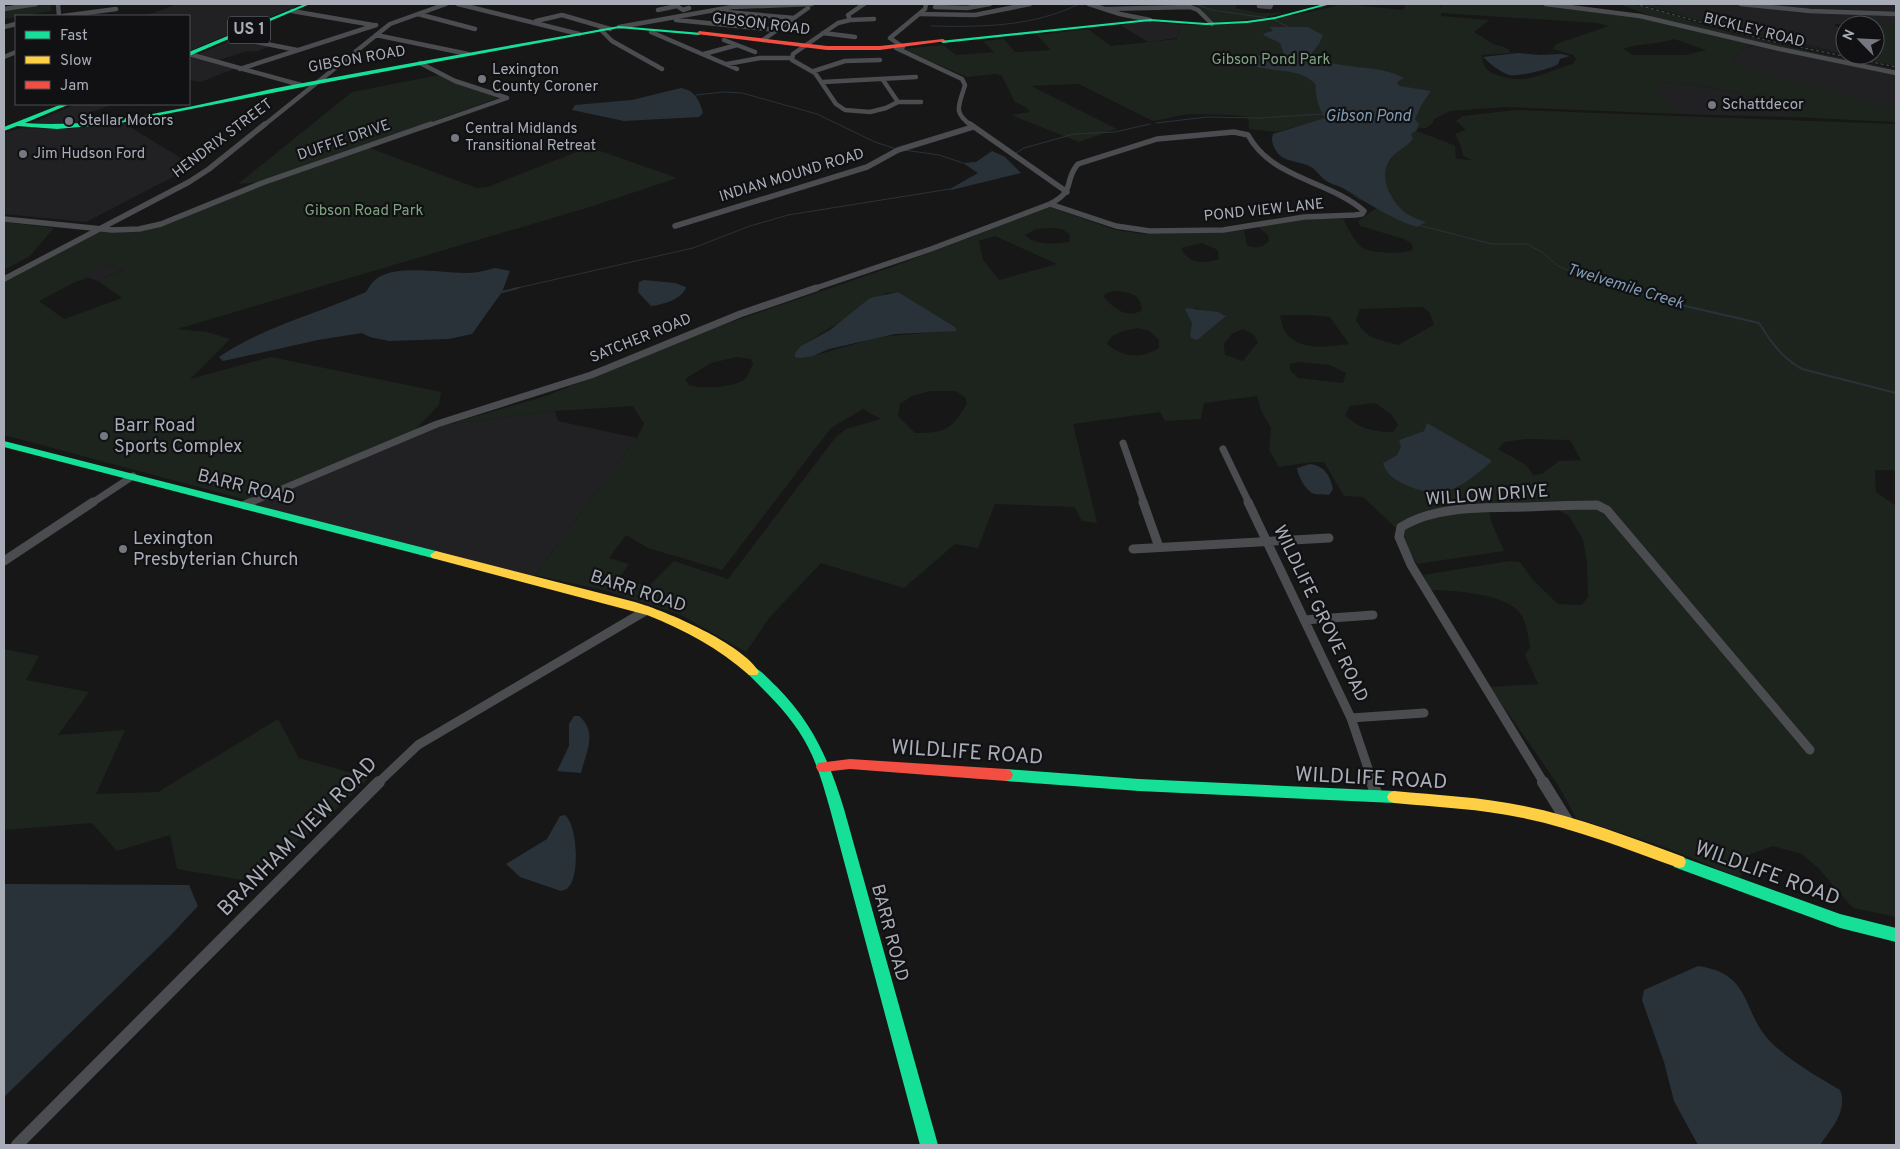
<svg xmlns="http://www.w3.org/2000/svg" width="1900" height="1149" viewBox="0 0 1900 1149" font-family="Overpass,sans-serif">
  <style>
    .built { fill: #212123 }
    .green { fill: #1d241e; fill-rule: evenodd }
    .water { fill: #2a3239 }
    .lines { fill: none; stroke-linecap: round; stroke-linejoin: round }
    .stream-far1 { stroke: #2a3239; stroke-width: 1 }
    .stream { stroke: #2a3239; stroke-width: 2 }
    .street-far4 { stroke: #4b4c50; stroke-width: 4.5 }
    .street-far3 { stroke: #4b4c50; stroke-width: 5.5 }
    .street-far2 { stroke: #4b4c50; stroke-width: 7 }
    .street-far1 { stroke: #4b4c50; stroke-width: 9 }
    .street { stroke: #4b4c50; stroke-width: 12 }
    .fast { fill: #16e098; fill-rule: evenodd }
    .slow { fill: #ffcf43; fill-rule: evenodd }
    .jam { fill: #f24e42; fill-rule: evenodd }
    .rail { stroke: #4b4c4f; stroke-width: 1; stroke-dasharray: 3 2.5; stroke-linecap: butt }
    .poi-dot { fill: #757880; stroke: #111113; stroke-width: 2 }
    .labels { text-anchor: middle; dominant-baseline: central; stroke-width: 4.5; stroke-linejoin: round; paint-order: stroke }
    .far-street-label { font-size: 15px; fill: #a8adb8; stroke: #111113 }
    .far-park-label { font-size: 15px; fill: #7fa381; stroke: #111113 }
    .far-poi-label { font-size: 15px; fill: #a8adb8; stroke: #111113; text-anchor: start }
    .shield { fill: #111113; stroke: #7b7e86; stroke-width: 1 }
    .shield-label { font-size: 16px; font-weight: bold; fill: #a8adb8 }
    .far-water-label { font-size: 16px; font-style: italic; fill: #7f9bb3; stroke: #111113 }
    .poi-label { font-size: 18px; fill: #a8adb8; stroke: #111113; text-anchor: start }
    .street-label { font-size: 18px; fill: #a8adb8; stroke: #111113 }
    .near-street-label { font-size: 21px; fill: #a8adb8; stroke: #111113 }
  </style>
  <rect width="100%" height="100%" fill="#171717"/>
  <path class="built" d="M177,4H302L189,51V16H145Z
    M1655,4H1896V25L1836,24L1834,25L1845,31V54L1706,21Z
    M1148,21L1181,25L1177,38L1148,42L1120,25Z
    M234,39L272,46L254,52L248,51L215,61L196,55Z
    M1754,45L1896,74V108L1871,103L1846,95L1790,82L1738,65L1732,59L1746,48Z
    M191,57L234,69L201,82L189,80V58Z
    M1665,82L1688,84L1731,91L1781,107L1791,117L1677,114L1652,87H1666Z
    M76,104H113L80,117L84,119L72,125L35,124L34,122Z
    M122,122L194,166L86,222L4,214V133L21,128L67,129Z
    M107,264L124,269L98,281L82,276Z
    M555,411L558,421L637,438L532,579L245,505L433,426Z"/>
  <path class="green" d="M51,4V11L4,19V10Z
    M1189,4H1237L1235,8L1261,13H1284L1255,19L1214,22Z
    M1343,4L1403,10L1406,4H1440L1441,9L1442,4H1543L1656,18L1619,4C1650,4 1683,20 1714,28C1774,44 1835,57 1896,69V73L1756,43L1746,48L1732,59L1738,65C1773,76 1808,85 1843,94C1861,99 1878,104 1896,108V122L1791,117L1781,107L1731,91L1688,84L1666,82V87H1653L1677,114L1506,107L1450,111L1434,119L1432,124L1426,128H1418L1419,124L1414,119L1416,115L1325,117L1324,119L1277,132L1249,129L1248,117L1231,115L1188,114L1153,121L1079,84L1031,86L1117,129L1079,142L1011,115L1030,112L1026,107L1015,102L1002,76L996,74L967,77L902,49L943,45L956,55L994,52L983,41L1004,39L1015,52L1051,50L1037,35L1088,29L1111,46L1177,39L1181,25C1238,25 1288,19 1343,4ZM1441,13L1597,23L1609,26L1556,44L1553,49L1573,55L1576,59L1573,64C1544,72 1527,86 1497,75C1487,71 1482,67 1482,55L1511,53L1507,48L1493,44L1474,32L1489,20L1441,16ZM1674,39L1706,50L1686,55H1633L1623,49C1639,43 1657,45 1674,39Z
    M1640,4C1666,4 1689,16 1714,23C1764,36 1815,48 1865,58H1874L1877,54L1875,52V25H1896V66L1752,35Z
    M439,75L501,97L262,182L238,184L352,92Z
    M1516,110L1896,124V470H1875L1876,492L1896,506V917L1853,908L1819,869L1802,854L1773,846L1750,854L1740,878L1667,848L1576,818L1558,785L1490,687L1538,684L1525,655L1530,647C1528,635 1527,624 1520,613C1506,594 1453,590 1431,590L1423,575L1509,561L1520,562L1532,579L1558,604L1582,605L1588,597L1587,562L1583,540L1569,516L1557,509L1488,506L1491,521L1504,551L1417,564L1395,527L1363,497L1344,496L1324,462H1313L1279,467L1269,450L1271,428L1261,410L1257,396L1204,403L1201,419L1165,421L1160,412L1073,424L1097,523L1082,521L1075,507L995,504L978,548L955,544L904,588L821,563L769,618L746,652L681,615L607,591L535,575L637,438L644,424L633,406L555,411L449,424L546,396L708,330L892,267L1050,207L1116,230L1144,234L1207,233L1244,230L1247,245C1256,249 1262,248 1269,241L1268,235L1258,227L1307,219H1343C1348,228 1353,239 1360,246C1368,254 1402,254 1413,250L1412,244L1404,239L1360,226L1358,221L1378,207L1358,199L1344,189L1325,180L1311,167L1384,173C1387,165 1392,154 1400,149C1405,145 1409,144 1413,139L1411,134L1415,131C1420,132 1452,144 1455,146L1456,159L1472,160L1463,156L1461,146L1455,134L1466,130L1456,121L1463,116ZM1049,228L1062,229L1070,235L1069,242C1054,244 1036,246 1025,235L1036,229ZM995,236L1057,264L999,280L983,260L979,241ZM1202,243L1218,250L1219,259C1203,264 1189,264 1181,248ZM1112,291C1127,292 1141,292 1142,310C1128,320 1113,308 1104,297L1105,294ZM898,292L955,327L956,330L879,337L813,356L801,346L886,293ZM1423,307L1430,313L1434,325L1398,345C1378,339 1367,340 1356,320L1360,309ZM1195,308L1226,315L1190,335ZM1310,315L1330,317L1349,344C1320,348 1284,352 1280,315ZM1137,328L1150,331L1159,340V348C1142,359 1123,358 1107,344C1111,332 1126,331 1137,328ZM1243,329L1254,335L1258,342L1243,361L1225,355L1224,344L1233,333ZM737,357L751,359L753,364C750,369 748,375 745,379C734,388 701,389 689,385L685,379L711,363ZM1299,362L1330,365L1346,373L1343,383L1298,378L1290,370V364ZM931,391H956L965,397L967,403C952,430 945,433 915,433L898,416L900,404L912,396ZM1375,403L1391,414L1398,425L1393,432C1374,432 1359,429 1345,415L1350,406ZM863,409L881,419L846,429L835,438L728,579L674,561L649,586L618,580L629,564L609,558L626,535L648,548L722,570L831,428ZM1427,424L1457,441L1383,463L1397,455L1402,447L1399,440L1424,431ZM1526,439L1570,440L1581,460L1559,461L1542,474L1533,475L1526,465L1498,449L1504,442Z
    M364,146L477,188L488,187L589,147L677,178L593,206L177,329L207,332L230,339L190,379L271,357L441,392L439,405L415,430L247,500L4,435V280L101,231L161,226L173,222L200,210ZM107,264L123,270L98,281L122,298L64,319L39,301L75,282L87,278L83,276Z
    M4,222L54,228L30,256L4,270Z
    M4,649L39,656L26,680L89,692L58,735L125,730L96,794L158,792L278,719L299,758L369,778L317,828L242,880L177,869L170,835L117,851L92,823L4,830Z"/>
  <path class="water" d="M1270,27H1308L1323,35L1319,44L1312,53L1314,57C1342,71 1376,63 1404,78L1397,82L1399,86L1431,91L1422,104L1415,119L1419,124L1417,130L1411,134L1413,139C1405,149 1394,151 1388,163C1380,178 1390,198 1401,209C1408,216 1417,219 1426,222L1417,227C1390,219 1367,202 1343,188C1337,185 1330,184 1325,180C1320,176 1317,170 1311,167C1302,162 1290,162 1282,157C1275,152 1270,142 1273,134L1325,118C1320,112 1314,92 1316,85C1300,64 1260,75 1240,60L1241,57L1252,55L1279,56L1284,54L1280,43L1263,35L1265,33L1273,31Z
    M1518,53L1539,55L1561,54L1570,56L1560,59L1558,64C1552,69 1517,77 1509,75C1500,72 1489,63 1483,57Z
    M681,88C696,91 699,100 703,113L699,117L624,121L572,110L575,105L632,100Z
    M992,151L1005,157L1021,173L951,190L950,189L978,173L963,163L976,162Z
    M495,268L510,271L502,292L472,334L449,339L389,341L370,337L362,333L318,340L223,361L219,357C265,326 316,314 366,292C368,289 370,285 373,282C391,262 443,274 468,273C477,273 487,270 495,268Z
    M644,280L675,283L686,287C683,299 662,305 651,306L638,292L639,282Z
    M898,292L955,327L957,331L895,334L829,349L813,356L800,358L795,357V353L801,346L830,330L870,298Z
    M1186,308L1218,312L1226,316L1197,340L1191,338L1190,335L1192,323L1185,309Z
    M1427,423L1491,460V462C1461,487 1444,503 1404,484C1394,479 1386,474 1383,463L1397,455L1401,447L1399,440L1424,431Z
    M1310,464C1325,466 1330,476 1333,489L1329,495C1324,494 1316,495 1312,493C1305,489 1298,476 1297,468Z
    M574,716H579C598,732 586,752 581,773L557,771L569,746V724Z
    M565,815C577,826 578,864 573,879C572,883 569,886 567,889L561,891L520,877L506,864L547,839L560,816Z
    M4,884L189,885L198,906L169,937L4,1097Z
    M1698,966C1756,974 1739,1015 1776,1047C1795,1064 1818,1077 1840,1090C1848,1111 1831,1129 1820,1145H1698L1674,1101L1664,1062L1642,1000L1644,990Z"/>
  <g class="lines">
    <path class="stream-far1" d="M1195,4L1212,10L1267,18
      M1273,19L1292,29
      M931,26C983,27 1032,27 1079,4
      M696,95L724,92L742,93L817,114L875,142L896,149
      M1156,123L1207,117L1259,118L1322,114
      M904,150L939,155L963,163
      M1016,153L1024,148L1074,134L1115,132L1150,124
      M1418,225L1492,244H1527L1542,252L1558,266L1580,275L1628,289
      M513,289L693,248L750,226L788,215L950,189"/>
    <path class="stream" d="M1624,288L1681,305L1759,323C1771,342 1782,358 1802,369L1896,393
      M502,292L518,288"/>
    <path class="street-far4" d="M58,4L59,16
      M458,4L579,34
      M1089,4L1120,14L1150,20
      M1546,4L1640,16L1780,49L1896,73
      M1741,4L1810,11L1896,14
      M1262,5H1271L1270,7L1259,6Z
      M935,7L967,8L990,4
      M4,9L36,4
      M1105,9L1190,7L1198,10L1212,24
      M658,10L677,6L683,10L689,8
      M292,11L373,25
      M726,12L794,18
      M418,14L475,29
      M920,14L975,15L1030,4
      M63,16L116,9
      M874,19L850,20L838,23L793,54L792,60L815,73L836,104L845,110L870,112L886,108L898,102L883,80
      M676,20L778,30
      M850,20L848,15L864,4
      M536,21L562,15L610,29
      M4,27L16,24
      M619,27L732,7L812,4
      M601,30L612,41L662,69
      M651,32L737,69
      M823,33L855,37
      M376,35L468,54
      M231,37L297,50
      M724,40L755,52
      M763,40L808,8
      M903,47L890,38L925,9L926,4
      M896,48L962,79L965,85C959,106 952,112 972,126
      M189,54L301,85
      M704,54L737,45
      M4,57L16,52
      M420,63L455,81L507,98L427,126
      M727,64L760,58H792
      M240,69L376,25
      M814,71L845,61L880,60
      M823,82L916,77
      M898,102H921
      M263,126L390,24L446,4"/>
    <path class="street-far3" d="M970,124L1067,192
      M1234,132L1248,135C1272,179 1328,180 1364,211L1362,214L1355,215L1304,217L1223,230L1150,231L1116,226L1050,204C1077,190 1063,181 1078,164L1157,139Z
      M4,219L112,230L139,229L161,224L262,183L431,124
      M675,226L867,167L898,150L973,127
      M4,279L189,182L209,169L265,124
      M813,289L931,249L1050,204"/>
    <path class="street-far2" d="M1123,443L1144,503
      M1223,449L1249,503
      M92,503L133,476
      M249,503L437,424L591,375L740,314L816,288"/>
    <path class="street-far1" d="M1143,502L1159,547
      M1248,502L1351,718L1373,783
      M245,505L252,502
      M1133,549L1329,538
      M4,561L93,502
      M1304,620L1373,615
      M1351,718L1424,713
      M378,783L418,745L647,610
      M1544,783L1411,565L1399,537L1401,527C1436,505 1488,508 1528,507C1551,506 1574,505 1597,505L1607,510L1810,750"/>
    <path class="street" d="M1372,782L1377,796
      M1543,782L1569,824
      M17,1145L379,782"/>
    <path class="fast" d="M305,4H310L189,56V52Z
      M1324,4H1331L1275,19L1247,23L1206,25L1150,21L943,43L940,41L1150,19L1206,23L1247,21L1275,17Z
      M619,26L702,33L699,35L619,28L318,84L115,124L57,129L17,126L4,131V127L62,104H70L25,123C111,129 202,103 287,86C397,65 508,46 619,26Z
      M4,441L436,551L442,555L436,559L4,447Z
      M753,667C762,670 770,681 777,687C813,724 829,760 844,809L938,1145H920L830,809C824,788 818,766 808,747C794,719 771,697 749,675L747,672L749,669Z
      M1006,769L1139,779L1394,791L1399,793L1401,797L1399,801L1394,803L1139,791L1006,781L1001,779L999,775L1001,771Z
      M1679,856L1840,914L1896,928V942L1840,928L1674,867L1672,862L1674,857Z"/>
    <path class="slow" d="M436,551L635,602C666,611 743,644 759,672L757,675H749C718,648 685,630 647,615L432,558L430,555Z
      M1394,791C1437,795 1481,797 1524,806C1579,817 1632,838 1684,857L1686,862L1684,867L1679,868C1628,850 1577,829 1523,818C1481,809 1437,807 1394,803L1389,801L1387,797L1389,793Z"/>
    <path class="jam" d="M699,31L827,46H880L943,39L946,41L880,50H827L697,34Z
      M850,759L1006,769L1011,771L1013,775L1011,779L1006,781L850,769L823,772L818,771L816,767L818,763Z"/>
    <path class="rail" d="M1635,4L1765,40L1896,67"/>
  </g>
  <g class="poi-dot">
    <circle cx="482" cy="79" r="5"/>
    <circle cx="1712" cy="105" r="5"/>
    <circle cx="69" cy="121" r="5"/>
    <circle cx="455" cy="138" r="5"/>
    <circle cx="23" cy="154" r="5"/>
    <circle cx="104" cy="436" r="5"/>
    <circle cx="123" cy="549" r="5"/>
  </g>
  <g class="labels">
    <g class="far-street-label">
      <text transform="translate(761 25) rotate(7)">GIBSON ROAD</text>
      <text transform="translate(1754 31) rotate(14)">BICKLEY ROAD</text>
      <text transform="translate(357 60) rotate(-10)">GIBSON ROAD</text>
      <text transform="translate(223 139) rotate(-37)">HENDRIX STREET</text>
      <text transform="translate(344 141) rotate(-19)">DUFFIE DRIVE</text>
      <text transform="translate(792 176) rotate(-17)">INDIAN MOUND ROAD</text>
      <text transform="translate(1264 211) rotate(-6)">POND VIEW LANE</text>
      <text transform="translate(641 339) rotate(-22)">SATCHER ROAD</text>
    </g>
    <g class="far-park-label">
      <text x="1271" y="60">Gibson Pond Park</text>
      <text x="364" y="211">Gibson Road Park</text>
    </g>
    <g class="far-poi-label">
      <text x="492" y="70">Lexington<tspan x="492" dy="17">County Coroner</tspan></text>
      <text x="1722" y="105">Schattdecor</text>
      <text x="79" y="121">Stellar Motors</text>
      <text x="465" y="129">Central Midlands<tspan x="465" dy="17">Transitional Retreat</tspan></text>
      <text x="33" y="154">Jim Hudson Ford</text>
    </g>
    <rect class="shield" x="228" y="16.5" width="42" height="27" rx="4"/>
    <g class="shield-label">
      <text x="249" y="30">US 1</text>
    </g>
    <g class="far-water-label">
      <text x="1368" y="117">Gibson Pond</text>
      <text transform="translate(1625 287) rotate(17)">Twelvemile Creek</text>
    </g>
    <g class="poi-label">
      <text x="114" y="426">Barr Road<tspan x="114" dy="21">Sports Complex</tspan></text>
      <text x="133" y="539">Lexington<tspan x="133" dy="21">Presbyterian Church</tspan></text>
    </g>
    <g class="street-label">
      <text transform="translate(246 488) rotate(14)">BARR ROAD</text>
      <text transform="translate(1487 496) rotate(-4)">WILLOW DRIVE</text>
      <text transform="translate(638 592) rotate(18)">BARR ROAD</text>
      <text transform="translate(1320 614) rotate(64)">WILDLIFE GROVE ROAD</text>
      <text transform="translate(889 933) rotate(75)">BARR ROAD</text>
    </g>
    <g class="near-street-label">
      <text transform="translate(967 753) rotate(4)">WILDLIFE ROAD</text>
      <text transform="translate(1371 779) rotate(3)">WILDLIFE ROAD</text>
      <text transform="translate(298 837) rotate(-45)">BRANHAM VIEW ROAD</text>
      <text transform="translate(1767 874) rotate(20)">WILDLIFE ROAD</text>
    </g>
  </g>
  <rect width="1900" height="1149" fill="none" stroke="#a8adb8" stroke-width="10"/>
  <rect x="15" y="15" width="175" height="90" fill="#111113" stroke="#4d4f55"/>
  <rect x="25" y="31" width="25" height="8" fill="#16e098" stroke="#4d4f55"/>
  <text x="60" y="40" font-size="15" fill="#a8adb8">Fast</text>
  <rect x="25" y="56" width="25" height="8" fill="#ffcf43" stroke="#4d4f55"/>
  <text x="60" y="65" font-size="15" fill="#a8adb8">Slow</text>
  <rect x="25" y="81" width="25" height="8" fill="#f24e42" stroke="#4d4f55"/>
  <text x="60" y="90" font-size="15" fill="#a8adb8">Jam</text>
  <g transform="translate(1860 40) rotate(294)"><circle r="24" fill="#111113" stroke="#4d4f55"/>
  <path d="M0-4L9 19L0 12L-9 19Z" fill="#757880"/>
  <text y="-8" font-size="14" font-weight="bold" text-anchor="middle" fill="#a8adb8">N</text>
  </g>
</svg>
